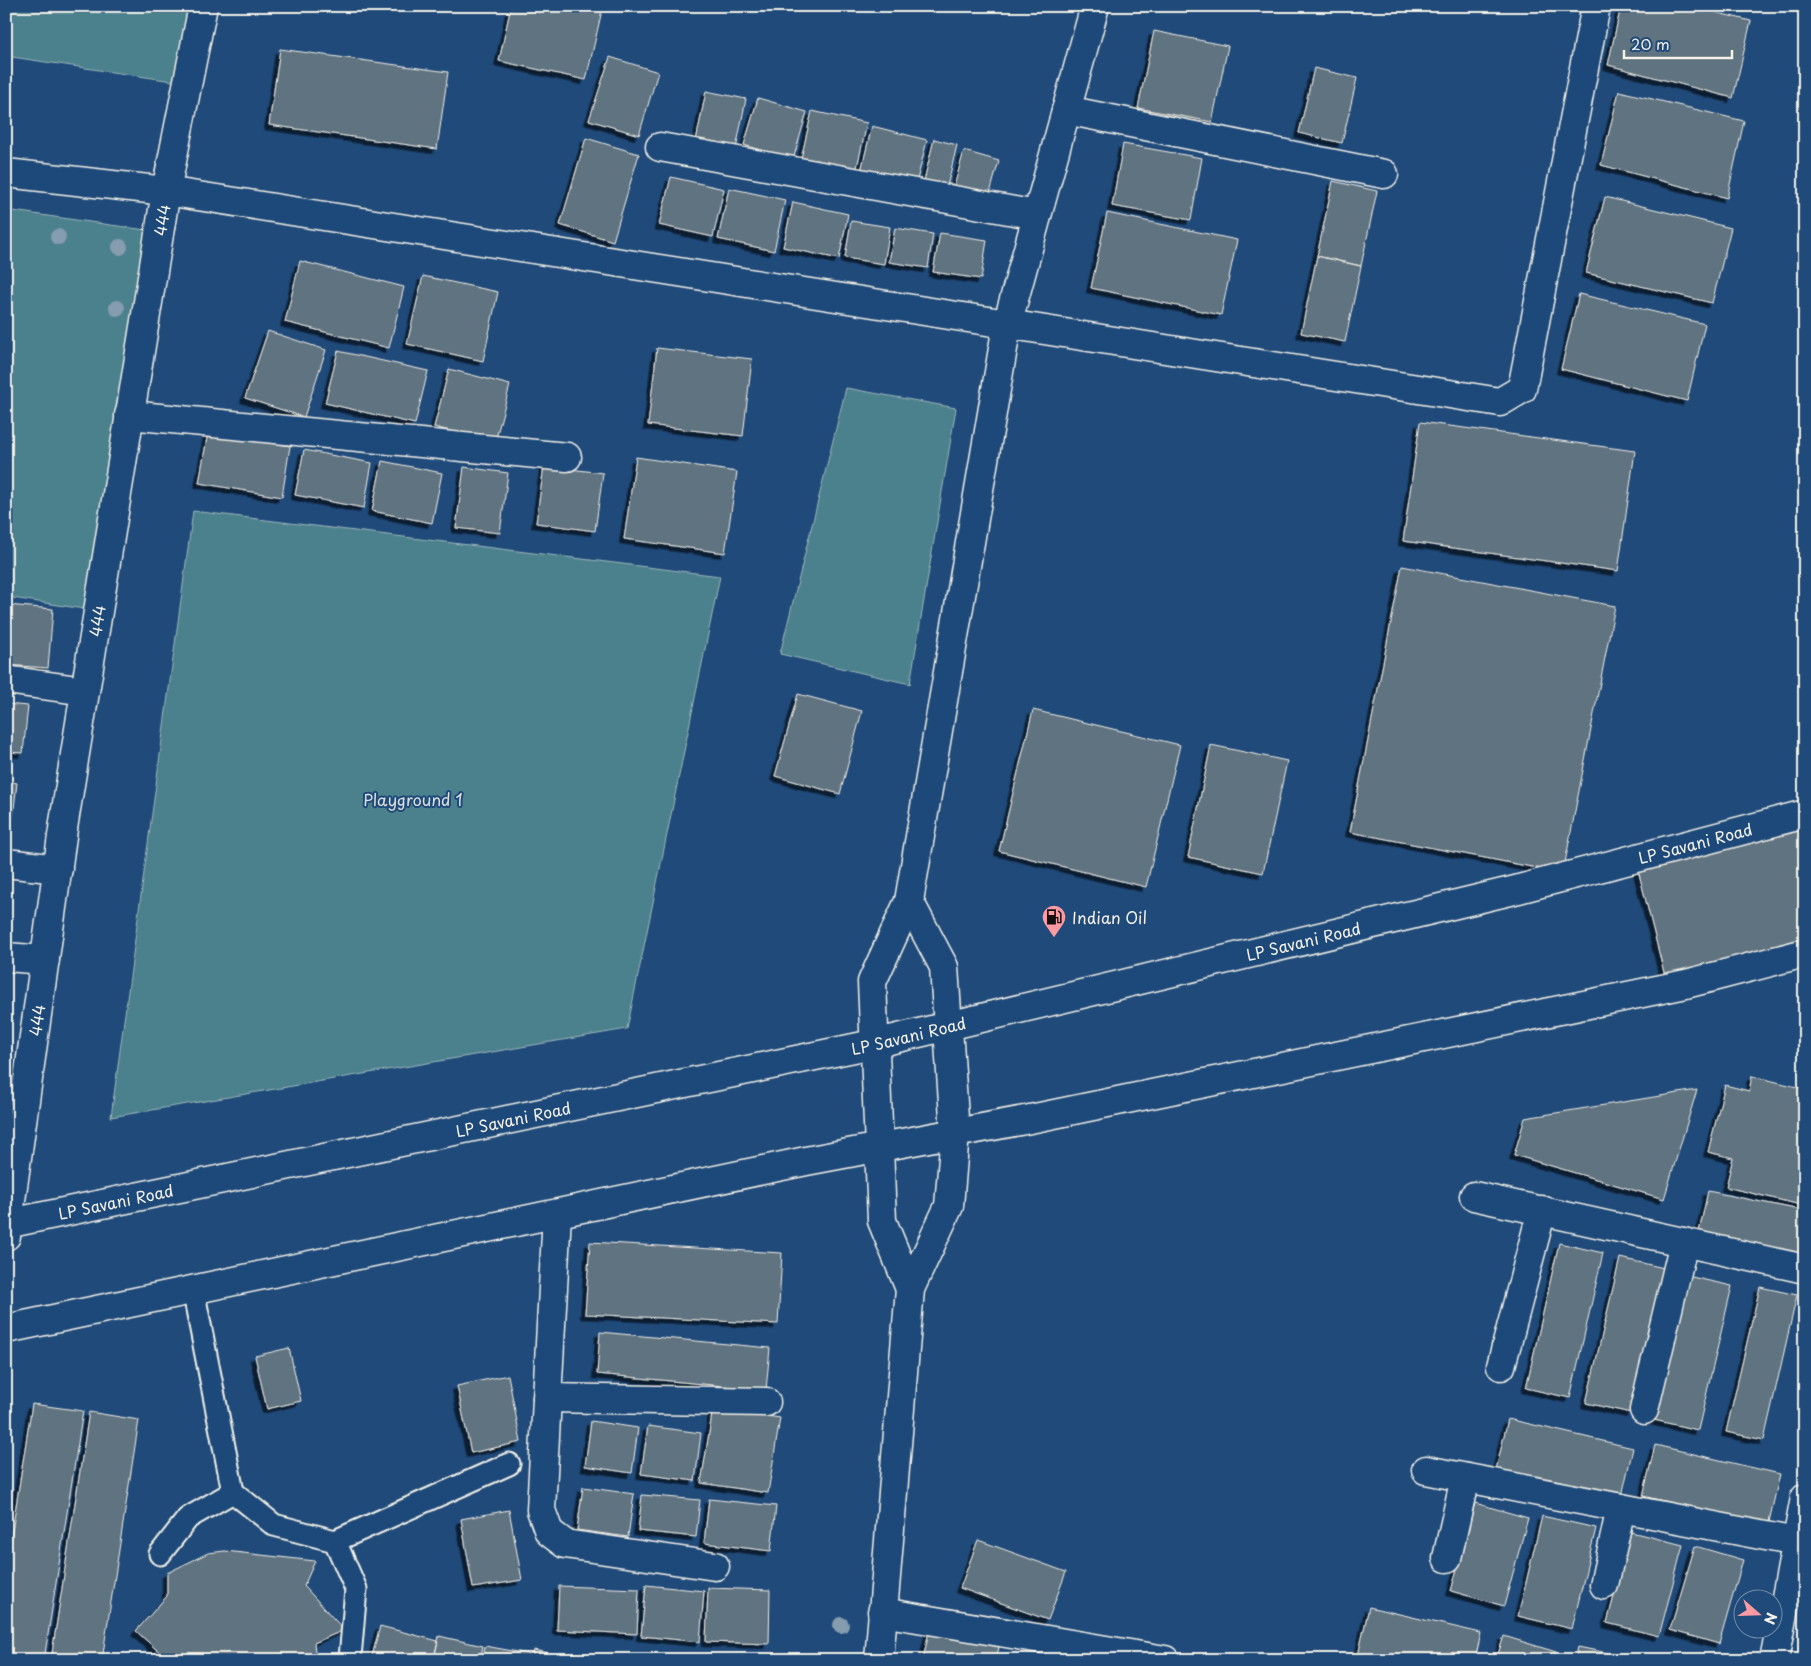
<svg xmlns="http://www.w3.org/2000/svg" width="1811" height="1666" viewBox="0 0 1811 1666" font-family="'Playpen Sans',sans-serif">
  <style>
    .green { fill: #4b808d; stroke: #a0b8ba }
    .building { fill: #617381; stroke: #f4f1e8; filter: url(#shadow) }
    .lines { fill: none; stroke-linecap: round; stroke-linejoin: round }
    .lane-casing { stroke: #f4f1e8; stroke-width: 25 }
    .street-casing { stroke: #f4f1e8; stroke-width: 31 }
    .secondary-casing { stroke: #f4f1e8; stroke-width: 31 }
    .lane { stroke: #1f4a7a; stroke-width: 21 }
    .street { stroke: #1f4a7a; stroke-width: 28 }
    .secondary { stroke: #1f4a7a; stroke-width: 28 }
    .tree { fill: #869caf }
    .labels { text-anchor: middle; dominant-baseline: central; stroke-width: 4; stroke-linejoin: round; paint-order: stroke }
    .street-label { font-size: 16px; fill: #f4f1e8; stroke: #1f4a7a }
    .park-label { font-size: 16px; fill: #dbe0da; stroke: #1f4a7a }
    .poi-label { font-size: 16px; fill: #f4f1e8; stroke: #1f4a7a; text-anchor: start }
  </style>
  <defs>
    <filter id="shadow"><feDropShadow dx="-4.5" dy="4.5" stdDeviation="0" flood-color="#0009"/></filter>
  </defs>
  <rect width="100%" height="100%" fill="#1f4a7a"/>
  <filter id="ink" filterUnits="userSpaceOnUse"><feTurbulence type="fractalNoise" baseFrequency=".02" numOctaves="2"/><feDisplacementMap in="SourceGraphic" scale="10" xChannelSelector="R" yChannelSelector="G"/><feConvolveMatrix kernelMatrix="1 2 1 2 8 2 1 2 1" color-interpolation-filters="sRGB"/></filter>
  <g filter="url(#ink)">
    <path class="green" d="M6,6H194L179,82L12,57L6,81Z
      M6,210L153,231L97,611L6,597Z
      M846,388L956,408L910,684L780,654Z
      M193,511L720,576L627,1029L111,1117Z"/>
    <path class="building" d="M511,6H603L586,80L499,61Z
      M1621,6H1689L1751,21L1733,98L1608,65Z
      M1154,31L1228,46L1212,122L1138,108Z
      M280,49L448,72L437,149L269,125Z
      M610,57L658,72L639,135L589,120Z
      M1314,68L1357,78L1342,143L1299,133Z
      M706,91L746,99L736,149L696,141Z
      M1619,91L1744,121L1727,198L1601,165Z
      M758,98L807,112L793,160L744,145Z
      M812,111L867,123L855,176L800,163Z
      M872,126L927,140L916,184L861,171Z
      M586,138L639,154L613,241L560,225Z
      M934,139L957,145L946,191L923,185Z
      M1123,144L1202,158L1191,220L1112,206Z
      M964,151L999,161L988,200L953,190Z
      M671,177L724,189L713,237L659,225Z
      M1333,181L1377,191L1361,266L1317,256Z
      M729,188L785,200L774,251L718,239Z
      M1605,197L1731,228L1712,303L1586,273Z
      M793,202L848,214L839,259L783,247Z
      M1107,213L1237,240L1221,315L1091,288Z
      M851,221L890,227L884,264L845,258Z
      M895,228L933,234L928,268L889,262Z
      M940,233L987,240L981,279L933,272Z
      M1317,256L1361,266L1345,342L1301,333Z
      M300,261L404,287L389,348L285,322Z
      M423,276L498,292L483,361L407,344Z
      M1579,294L1705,324L1687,401L1561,369Z
      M268,331L326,350L304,417L245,398Z
      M657,348L752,359L743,436L648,425Z
      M338,351L428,371L415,424L325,403Z
      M449,369L510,385L495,442L434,427Z
      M1420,422L1635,451L1618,571L1403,541Z
      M208,432L290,446L282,497L199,483Z
      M304,450L372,463L364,508L295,495Z
      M636,457L737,472L725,553L624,539Z
      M382,461L442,473L432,523L372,511Z
      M544,466L603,473L595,531L536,523Z
      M464,467L508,473L500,533L456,528Z
      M1402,566L1615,606L1563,873L1350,832Z
      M7,605L53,609L48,668L6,665Z
      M798,694L862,711L840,794L775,776Z
      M6,704L28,706L23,753L6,752Z
      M1033,710L1180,745L1146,887L999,851Z
      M1211,745L1287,761L1263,873L1188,857Z
      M6,781L17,783L10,842L6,841Z
      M1805,805V956L1669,992L1633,850Z
      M1752,1076L1805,1089V1206L1726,1187L1733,1158L1708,1152L1725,1085L1749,1091Z
      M1697,1090L1664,1199L1514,1155L1525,1118Z
      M1708,1191L1805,1211V1260L1698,1237Z
      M590,1242L782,1253L778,1324L585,1314Z
      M1559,1243L1603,1253L1570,1398L1526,1388Z
      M1620,1258L1664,1268L1631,1413L1586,1403Z
      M1687,1276L1732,1286L1698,1430L1654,1420Z
      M1760,1287L1797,1295L1764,1440L1726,1432Z
      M600,1332L770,1348L766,1390L597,1374Z
      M289,1348L301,1401L267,1409L255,1356Z
      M508,1375L521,1442L471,1453L457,1386Z
      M32,1404L83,1411L44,1660H6V1570Z
      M713,1408L780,1418L768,1493L701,1483Z
      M89,1412L139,1420L102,1660H51Z
      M1508,1419L1633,1448L1621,1500L1496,1470Z
      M591,1421L638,1428L632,1473L585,1466Z
      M648,1426L701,1433L695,1481L641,1474Z
      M1655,1445L1780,1474L1768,1526L1643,1496Z
      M583,1487L634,1494L628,1537L577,1530Z
      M642,1495L700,1500L696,1537L638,1531Z
      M709,1499L776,1506L771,1551L704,1543Z
      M1475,1503L1528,1518L1504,1606L1451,1591Z
      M509,1510L522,1580L473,1588L461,1519Z
      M1542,1516L1596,1528L1572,1629L1518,1616Z
      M1631,1532L1683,1545L1659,1636L1607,1623Z
      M978,1540L1066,1572L1048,1620L960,1588Z
      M1695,1546L1743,1560L1719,1644L1670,1630Z
      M225,1551L315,1561L304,1586L344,1630L314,1643L316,1660H168L136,1631L167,1596V1573L208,1553Z
      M646,1585L704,1591L700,1642L641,1636Z
      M559,1586L639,1589L637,1634L557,1630Z
      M708,1588L770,1590L769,1644L706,1642Z
      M1369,1607L1481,1633L1475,1660H1357Z
      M380,1626L438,1641L433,1660H371Z
      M929,1631L999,1647L996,1660H923Z
      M439,1636L483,1646L480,1660H434Z
      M1504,1636L1556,1652L1553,1660H1496Z
      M485,1646L529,1654L528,1660H483Z
      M1578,1647L1642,1660H1575Z
      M534,1650L577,1659V1660H532Z"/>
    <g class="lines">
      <defs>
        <path id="lane" d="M193,1289L233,1492L274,1525L335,1541L509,1464
          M335,1541L356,1589L350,1658
          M160,1554L188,1518L233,1492"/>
        <g id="street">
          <path d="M1066,110L1384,174"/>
          <path d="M660,147L1037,215"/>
          <path d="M6,173L166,191L1500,402L1522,389L1596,6"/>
          <path d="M129,415L567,457"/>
          <path d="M6,680L85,691"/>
          <path d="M6,863L58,869"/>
          <path d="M6,957L45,960"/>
          <path d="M879,1147L882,1221L910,1289L949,1206L955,1133"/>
          <path d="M1474,1196L1805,1269"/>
          <path d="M557,1214L541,1510L549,1532L565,1544L715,1566"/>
          <path id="s1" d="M6,1236L64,822L166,191L203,6"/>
          <path d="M1501,1366L1542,1210"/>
          <path d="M547,1398L766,1402"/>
          <path d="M1644,1410L1684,1242"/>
          <path d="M1426,1470L1796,1542"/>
          <path d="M1447,1558L1465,1478"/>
          <path d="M1604,1585L1621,1508"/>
          <path d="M882,1612L1165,1660"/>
          <path d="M879,1660L910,1289"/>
          <path d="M1774,1660L1805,1498"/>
        </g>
        <g id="secondary">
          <path d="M909,901L944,967L955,1133"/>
          <path d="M879,1147L872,982L909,901L1007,325L1095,6"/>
          <path id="s2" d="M6,1224L873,1044L1515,890L1805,814"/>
          <path d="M6,1329L806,1161L1030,1119L1686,984L1805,953"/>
        </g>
      </defs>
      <use href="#lane" class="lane-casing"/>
      <use href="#street" class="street-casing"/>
      <use href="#secondary" class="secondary-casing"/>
      <use href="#lane" class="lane"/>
      <use href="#street" class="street"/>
      <use href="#secondary" class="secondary"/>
    </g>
    <g class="tree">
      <circle cx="58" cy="237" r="8"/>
      <circle cx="120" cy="247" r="8"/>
      <circle cx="117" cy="308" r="8"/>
      <circle cx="841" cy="1625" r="8"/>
    </g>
  </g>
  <defs>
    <symbol id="fuel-pin" viewBox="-11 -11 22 30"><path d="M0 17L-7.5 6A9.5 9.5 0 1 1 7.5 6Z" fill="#ff9aa2" stroke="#1f4a7a"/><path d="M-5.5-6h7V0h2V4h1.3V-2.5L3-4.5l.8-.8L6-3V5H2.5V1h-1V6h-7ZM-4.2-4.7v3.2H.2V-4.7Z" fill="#111"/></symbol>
  </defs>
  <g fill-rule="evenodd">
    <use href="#fuel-pin" x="1040" y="903" width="28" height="38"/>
  </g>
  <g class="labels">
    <g class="street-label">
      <text stroke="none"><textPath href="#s1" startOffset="1028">444</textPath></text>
      <text stroke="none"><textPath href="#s1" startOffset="622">444</textPath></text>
      <text stroke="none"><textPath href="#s2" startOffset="1732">LP Savani Road</textPath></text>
      <text stroke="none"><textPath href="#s2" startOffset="1328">LP Savani Road</textPath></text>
      <text stroke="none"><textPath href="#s1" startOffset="218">444</textPath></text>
      <text stroke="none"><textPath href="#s2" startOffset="922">LP Savani Road</textPath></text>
      <text stroke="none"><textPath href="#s2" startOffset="518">LP Savani Road</textPath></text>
      <text stroke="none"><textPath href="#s2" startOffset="112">LP Savani Road</textPath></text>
    </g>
    <g class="park-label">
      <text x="413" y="799">Playground 1</text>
    </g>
    <g class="poi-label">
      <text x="1072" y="917">Indian Oil</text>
    </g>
  </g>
  <rect width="1811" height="1666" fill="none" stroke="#1f4a7a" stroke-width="25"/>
  <rect x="12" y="12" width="1786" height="1641" fill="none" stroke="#f4f1e8" stroke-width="2" filter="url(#ink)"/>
  <g transform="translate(1758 1614) rotate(110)"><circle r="24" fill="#1f4a7a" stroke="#748da6"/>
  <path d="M0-4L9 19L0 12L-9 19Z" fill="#ff9aa2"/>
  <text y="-8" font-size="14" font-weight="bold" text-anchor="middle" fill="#f4f1e8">N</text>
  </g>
  <path d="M1624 50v8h108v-8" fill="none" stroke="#f4f1e8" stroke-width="2.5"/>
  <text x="1631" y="50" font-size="15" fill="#f4f1e8" stroke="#1f4a7a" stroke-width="4" paint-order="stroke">20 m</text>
</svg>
